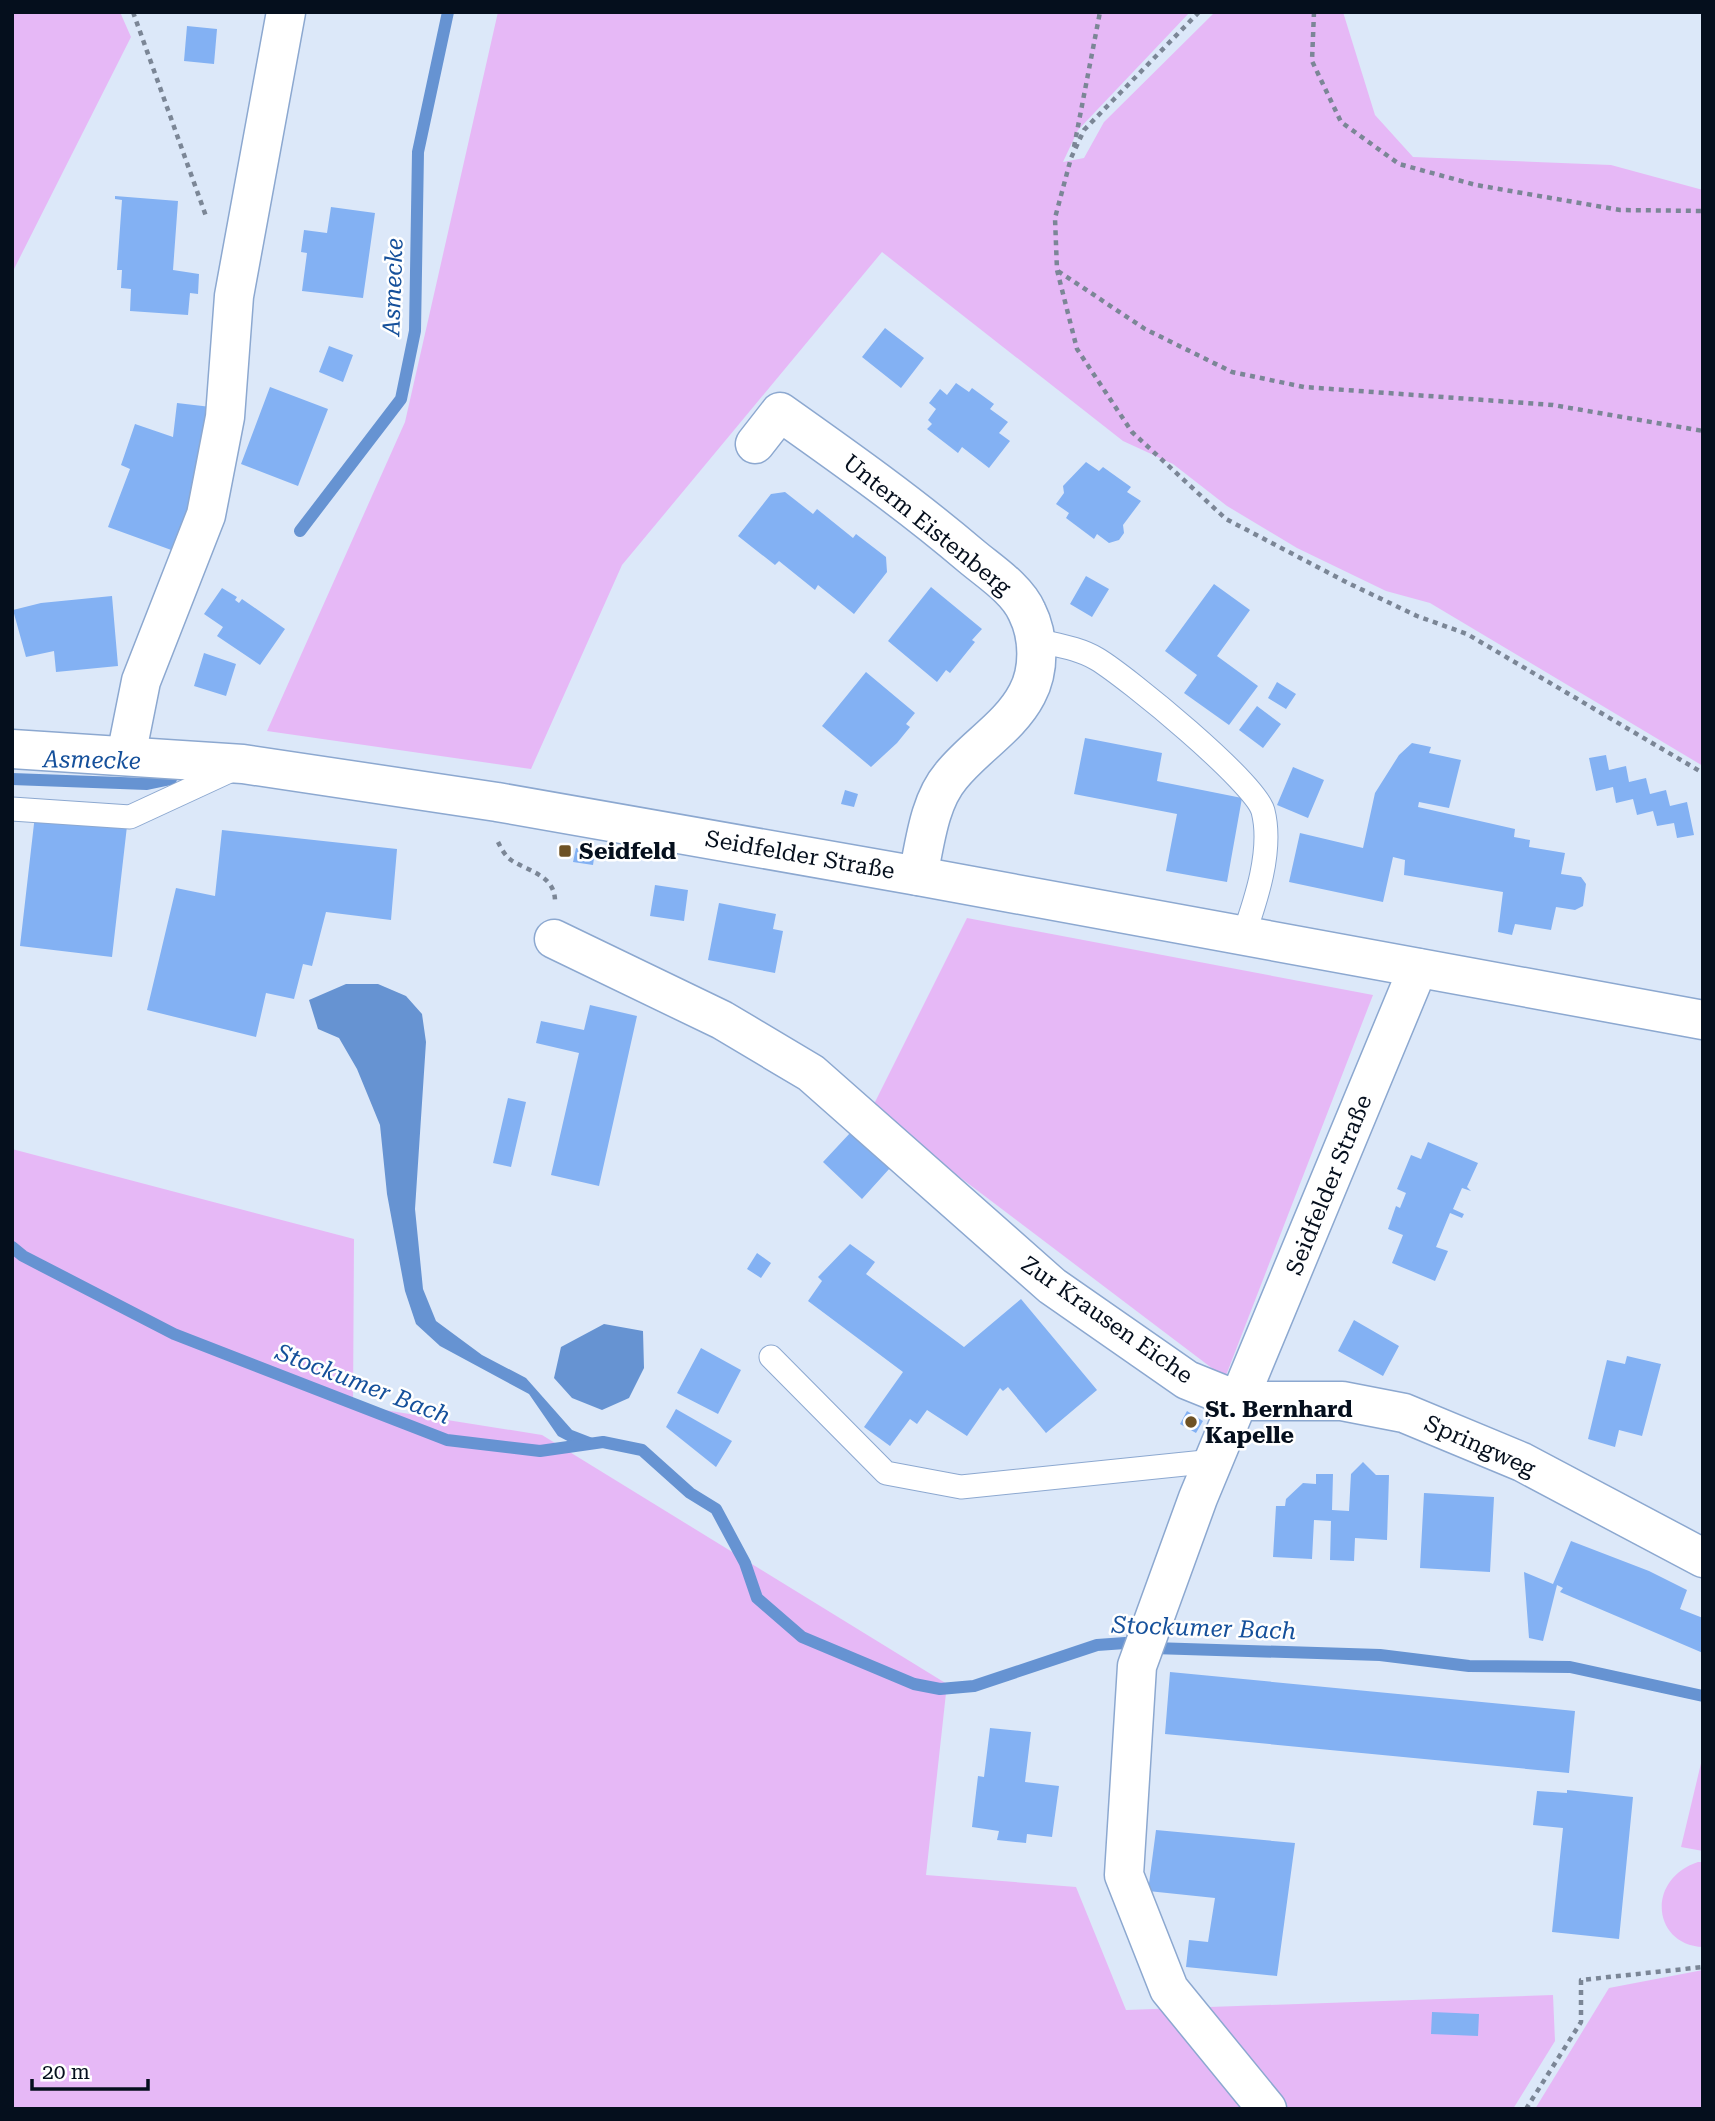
<svg xmlns="http://www.w3.org/2000/svg" width="1715" height="2121" viewBox="0 0 1715 2121" font-family="'Roboto Serif',serif">
  <style>
    .green { fill: #e6b8f6 }
    .water { fill: #6693d2 }
    .lines { fill: none; stroke-linecap: round; stroke-linejoin: round }
    .stream { stroke: #6693d2; stroke-width: 12 }
    .building { fill: #83b1f3 }
    .lane-casing { stroke: #8ca8d0; stroke-width: 25 }
    .street-casing { stroke: #8ca8d0; stroke-width: 41 }
    .secondary-casing { stroke: #8ca8d0; stroke-width: 41 }
    .path { stroke: #7b8696; stroke-width: 4.5; stroke-dasharray: 5 5; stroke-linecap: butt }
    .lane { stroke: #fff; stroke-width: 23 }
    .street { stroke: #fff; stroke-width: 38 }
    .secondary { stroke: #fff; stroke-width: 38 }
    .poi-dot { fill: #6e5225; stroke: #fff; stroke-width: 2.5 }
    .labels { text-anchor: middle; dominant-baseline: central; stroke-width: 5; stroke-linejoin: round; paint-order: stroke }
    .street-label { font-size: 23px; fill: #050f1d; stroke: #fff }
    .poi-label { font-size: 23px; font-weight: bold; fill: #050f1d; stroke: #fff; text-anchor: start }
    .water-label { font-size: 24px; font-style: italic; fill: #15509b; stroke: #fff }
  </style>
  <rect width="100%" height="100%" fill="#dce8f9"/>
  <path class="green" d="M12,12H120L131,37L12,273Z
    M498,12H1190L1078,130L1063,162L1084,158L1104,122L1215,12H1343L1375,115L1413,157L1611,165L1703,190V766L1430,603L1386,591L1297,548L1227,506L1173,464L1123,441L882,252L622,565L531,769L267,731L405,422Z
    M967,918L1373,995L1225,1378L871,1110Z
    M12,1149L354,1239L353,1405L542,1435L947,1684L926,1875L1076,1887L1126,2010L1553,1995L1555,2041L1513,2109H12Z
    M1703,1755V1851L1681,1847Z
    M1698,1862H1703V1947C1653,1945 1645,1880 1698,1862Z
    M1703,1970V2109H1535L1609,1988Z"/>
  <path class="water" d="M346,984H378L406,996L422,1014L426,1042L415,1209L423,1289L436,1321L482,1355L526,1378L572,1430L603,1442L577,1446L558,1436L529,1394L440,1346L416,1324L405,1291L387,1194L380,1125L357,1069L339,1038L318,1029L309,1000Z
    M604,1324L643,1331L644,1368L629,1398L602,1410L572,1398L554,1378L561,1347Z"/>
  <g class="lines">
    <path class="stream" d="M300,531L401,399L415,331L418,152L448,12
      M12,779L147,784L171,779
      M12,1247L23,1256L174,1334L447,1440L540,1451L603,1442L642,1450L690,1493L716,1509L745,1563L757,1598L802,1637L914,1684L940,1689L974,1686L1097,1645L1125,1643L1153,1648L1380,1655L1469,1666L1570,1667L1703,1696"/>
  </g>
  <path class="building" d="M187,26L217,29L214,64L184,61Z
    M115,196L178,201L173,270L199,274L198,294L190,293L188,315L130,311L131,289L121,288L122,270H117L122,200L115,199Z
    M331,207L375,213L363,298L302,291L307,253L301,252L304,230L327,233Z
    M885,328L924,358L901,388L862,357Z
    M329,346L353,355L343,382L319,372Z
    M956,383L969,392L972,388L994,404L990,409L1008,422L999,433L1010,441L989,468L962,447L958,453L927,429L932,424L928,420L936,409L929,403L940,389L947,395Z
    M270,387L328,409L298,486L241,464Z
    M177,403L211,407L206,460L174,551L108,527L130,469L121,465L135,424L173,437Z
    M1086,462L1099,471L1103,467L1131,487L1127,492L1141,501L1123,525L1124,533L1119,540L1109,543L1097,534L1094,539L1066,518L1069,513L1056,504L1064,493L1063,486Z
    M785,492L813,514L817,509L853,538L856,534L886,557L887,572L854,614L818,585L815,590L779,561L775,565L738,536L771,494Z
    M1086,576L1109,589L1092,617L1070,604Z
    M1214,584L1250,610L1217,656L1258,686L1229,725L1184,693L1197,675L1165,651Z
    M931,587L982,629L972,640L975,642L950,673L946,670L937,682L888,641Z
    M222,588L237,597L235,600L239,603L242,599L285,629L260,665L217,636L223,627L204,614Z
    M112,596L118,666L56,672L54,651L26,657L13,610L41,603Z
    M204,653L236,664L226,696L194,686Z
    M866,672L915,713L906,724L910,727L897,743L871,767L822,726Z
    M1277,682L1296,694L1286,709L1268,698Z
    M1257,706L1281,724L1263,748L1239,730Z
    M1085,738L1162,753L1157,781L1242,798L1227,882L1166,871L1177,814L1074,794Z
    M1412,743L1431,747L1429,753L1461,760L1449,808L1419,802L1418,807L1515,829L1514,837L1530,840L1529,847L1565,853L1561,874L1581,877L1586,884L1583,906L1575,910L1556,907L1551,930L1515,924L1512,935L1498,932L1503,892L1404,875L1405,860L1393,857L1383,902L1289,882L1300,833L1363,848L1375,793L1399,755Z
    M1606,755L1609,770L1626,766L1629,782L1646,778L1650,794L1666,790L1670,806L1687,802L1694,835L1677,838L1674,823L1657,826L1653,811L1637,815L1633,799L1616,803L1613,787L1596,791L1589,758Z
    M1293,767L1324,780L1308,818L1277,805Z
    M845,790L858,794L854,807L841,804Z
    M35,815L127,826L112,957L20,946Z
    M222,830L397,849L391,920L326,912L312,966L303,964L294,999L266,993L256,1037L147,1010L176,888L215,896Z
    M576,848L595,852L593,865L573,862Z
    M655,885L688,890L684,921L650,916Z
    M719,903L776,914L773,929L783,931L775,973L708,960Z
    M590,1005L637,1016L599,1186L551,1175L579,1053L536,1043L541,1021L584,1030Z
    M508,1098L526,1102L511,1167L493,1163Z
    M851,1132L890,1168L862,1199L823,1162Z
    M1428,1142L1478,1163L1467,1187L1471,1191L1462,1188L1453,1209L1464,1214L1462,1218L1450,1213L1436,1247L1448,1251L1435,1281L1392,1263L1403,1235L1388,1229L1396,1206L1400,1208L1406,1193L1397,1189L1411,1155L1421,1159Z
    M850,1244L875,1262L866,1274L964,1347L1021,1299L1097,1390L1046,1433L1008,1387L1003,1391L1000,1388L967,1436L927,1410L917,1424L910,1419L890,1446L864,1427L903,1372L808,1301L822,1281L818,1277Z
    M757,1253L771,1263L761,1278L747,1269Z
    M1354,1320L1399,1346L1383,1376L1338,1351Z
    M701,1348L741,1370L718,1414L677,1393Z
    M1627,1356L1661,1364L1642,1436L1619,1430L1615,1447L1588,1439L1607,1360L1625,1364Z
    M676,1409L732,1441L716,1467L666,1427Z
    M1187,1411L1203,1421L1196,1433L1180,1424Z
    M1363,1462L1376,1475H1389L1387,1540L1355,1538L1354,1561L1330,1560L1331,1521L1314,1520L1312,1559L1273,1557L1276,1506H1285L1286,1499L1303,1483L1316,1484V1474H1333L1332,1510L1349,1511L1351,1474Z
    M1424,1493L1494,1497L1490,1572L1420,1568Z
    M1571,1541L1649,1571L1687,1590L1680,1609L1703,1618V1653L1560,1592L1563,1588L1557,1585L1543,1641L1529,1638L1524,1572L1553,1584Z
    M1170,1672L1575,1711L1569,1773L1165,1734Z
    M990,1728L1031,1732L1025,1782L1059,1786L1052,1837L1027,1834L1026,1843L997,1840L999,1831L972,1827L978,1776L984,1777Z
    M1567,1790L1633,1797L1619,1939L1552,1932L1563,1828L1533,1825L1537,1791L1567,1793Z
    M1156,1830L1295,1843L1277,1976L1186,1967L1189,1940L1208,1942L1215,1898L1148,1891Z
    M1432,2012L1479,2014L1478,2036L1431,2034Z"/>
  <g class="lines">
    <defs>
      <path id="lane" d="M1036,640C1056,645 1079,648 1097,659C1127,677 1255,782 1263,811C1273,850 1256,900 1243,937
        M12,809L130,817L236,768
        M771,1357L886,1473L961,1487L1214,1461"/>
      <path id="street" d="M755,444L780,412C845,458 910,504 971,556C990,572 1017,589 1027,612C1039,636 1040,670 1027,694C1010,727 974,747 951,776C929,802 925,843 918,876
        M126,756L141,681L206,515L225,417L234,296L286,12
        M554,939L722,1020L811,1073L1052,1286L1187,1380L1239,1401H1342L1404,1413L1522,1462L1703,1558
        M1267,2109L1169,1989L1124,1875L1137,1666L1198,1498L1418,968"/>
      <path id="secondary" d="M12,749L243,764L497,802L918,876L1703,1020"/>
    </defs>
    <use href="#lane" class="lane-casing"/>
    <use href="#street" class="street-casing"/>
    <use href="#secondary" class="secondary-casing"/>
    <path class="path" d="M133,12L207,219
      M1199,12L1084,130L1071,158L1055,218L1057,270L1077,349L1132,432L1226,519L1348,583L1417,616L1467,634L1703,773
      M1314,12L1312,61L1341,122L1399,164L1476,185L1620,210L1703,211
      M1074,147L1100,12
      M1058,271L1145,329L1232,372L1304,387L1553,405L1703,431
      M498,842C501,848 505,856 511,860C529,872 556,875 555,903
      M1526,2109L1581,2022V1980L1703,1967"/>
    <use href="#lane" class="lane"/>
    <use href="#street" class="street"/>
    <use href="#secondary" class="secondary"/>
  </g>
  <g class="poi-dot">
    <rect x="558" y="844" width="14" height="14" rx="3.5"/>
    <circle cx="1191" cy="1422" r="7"/>
  </g>
  <g class="labels">
    <g class="street-label">
      <text transform="translate(927 525) rotate(39)">Unterm Eistenberg</text>
      <text transform="translate(800 855) rotate(10)">Seidfelder Straße</text>
      <text transform="translate(1329 1185) rotate(-68)">Seidfelder Straße</text>
      <text transform="translate(1107 1320) rotate(35)">Zur Krausen Eiche</text>
      <text transform="translate(1480 1446) rotate(24)">Springweg</text>
    </g>
    <g class="poi-label">
      <text x="579" y="851">Seidfeld</text>
      <text x="1205" y="1409">St. Bernhard<tspan x="1205" dy="26">Kapelle</tspan></text>
    </g>
    <g class="water-label">
      <text transform="translate(393 287) rotate(-88)">Asmecke</text>
      <text transform="translate(92 760) rotate(1)">Asmecke</text>
      <text transform="translate(363 1384) rotate(21)">Stockumer Bach</text>
      <text transform="translate(1204 1628) rotate(2)">Stockumer Bach</text>
    </g>
  </g>
  <rect width="1715" height="2121" fill="none" stroke="#050f1d" stroke-width="28"/>
  <path d="M32 2079v10h116v-10" fill="none" stroke="#050f1d" stroke-width="3.5"/>
  <text x="42" y="2079" font-size="21" fill="#050f1d" stroke="#ffffff" stroke-width="5" paint-order="stroke">20 m</text>
</svg>
